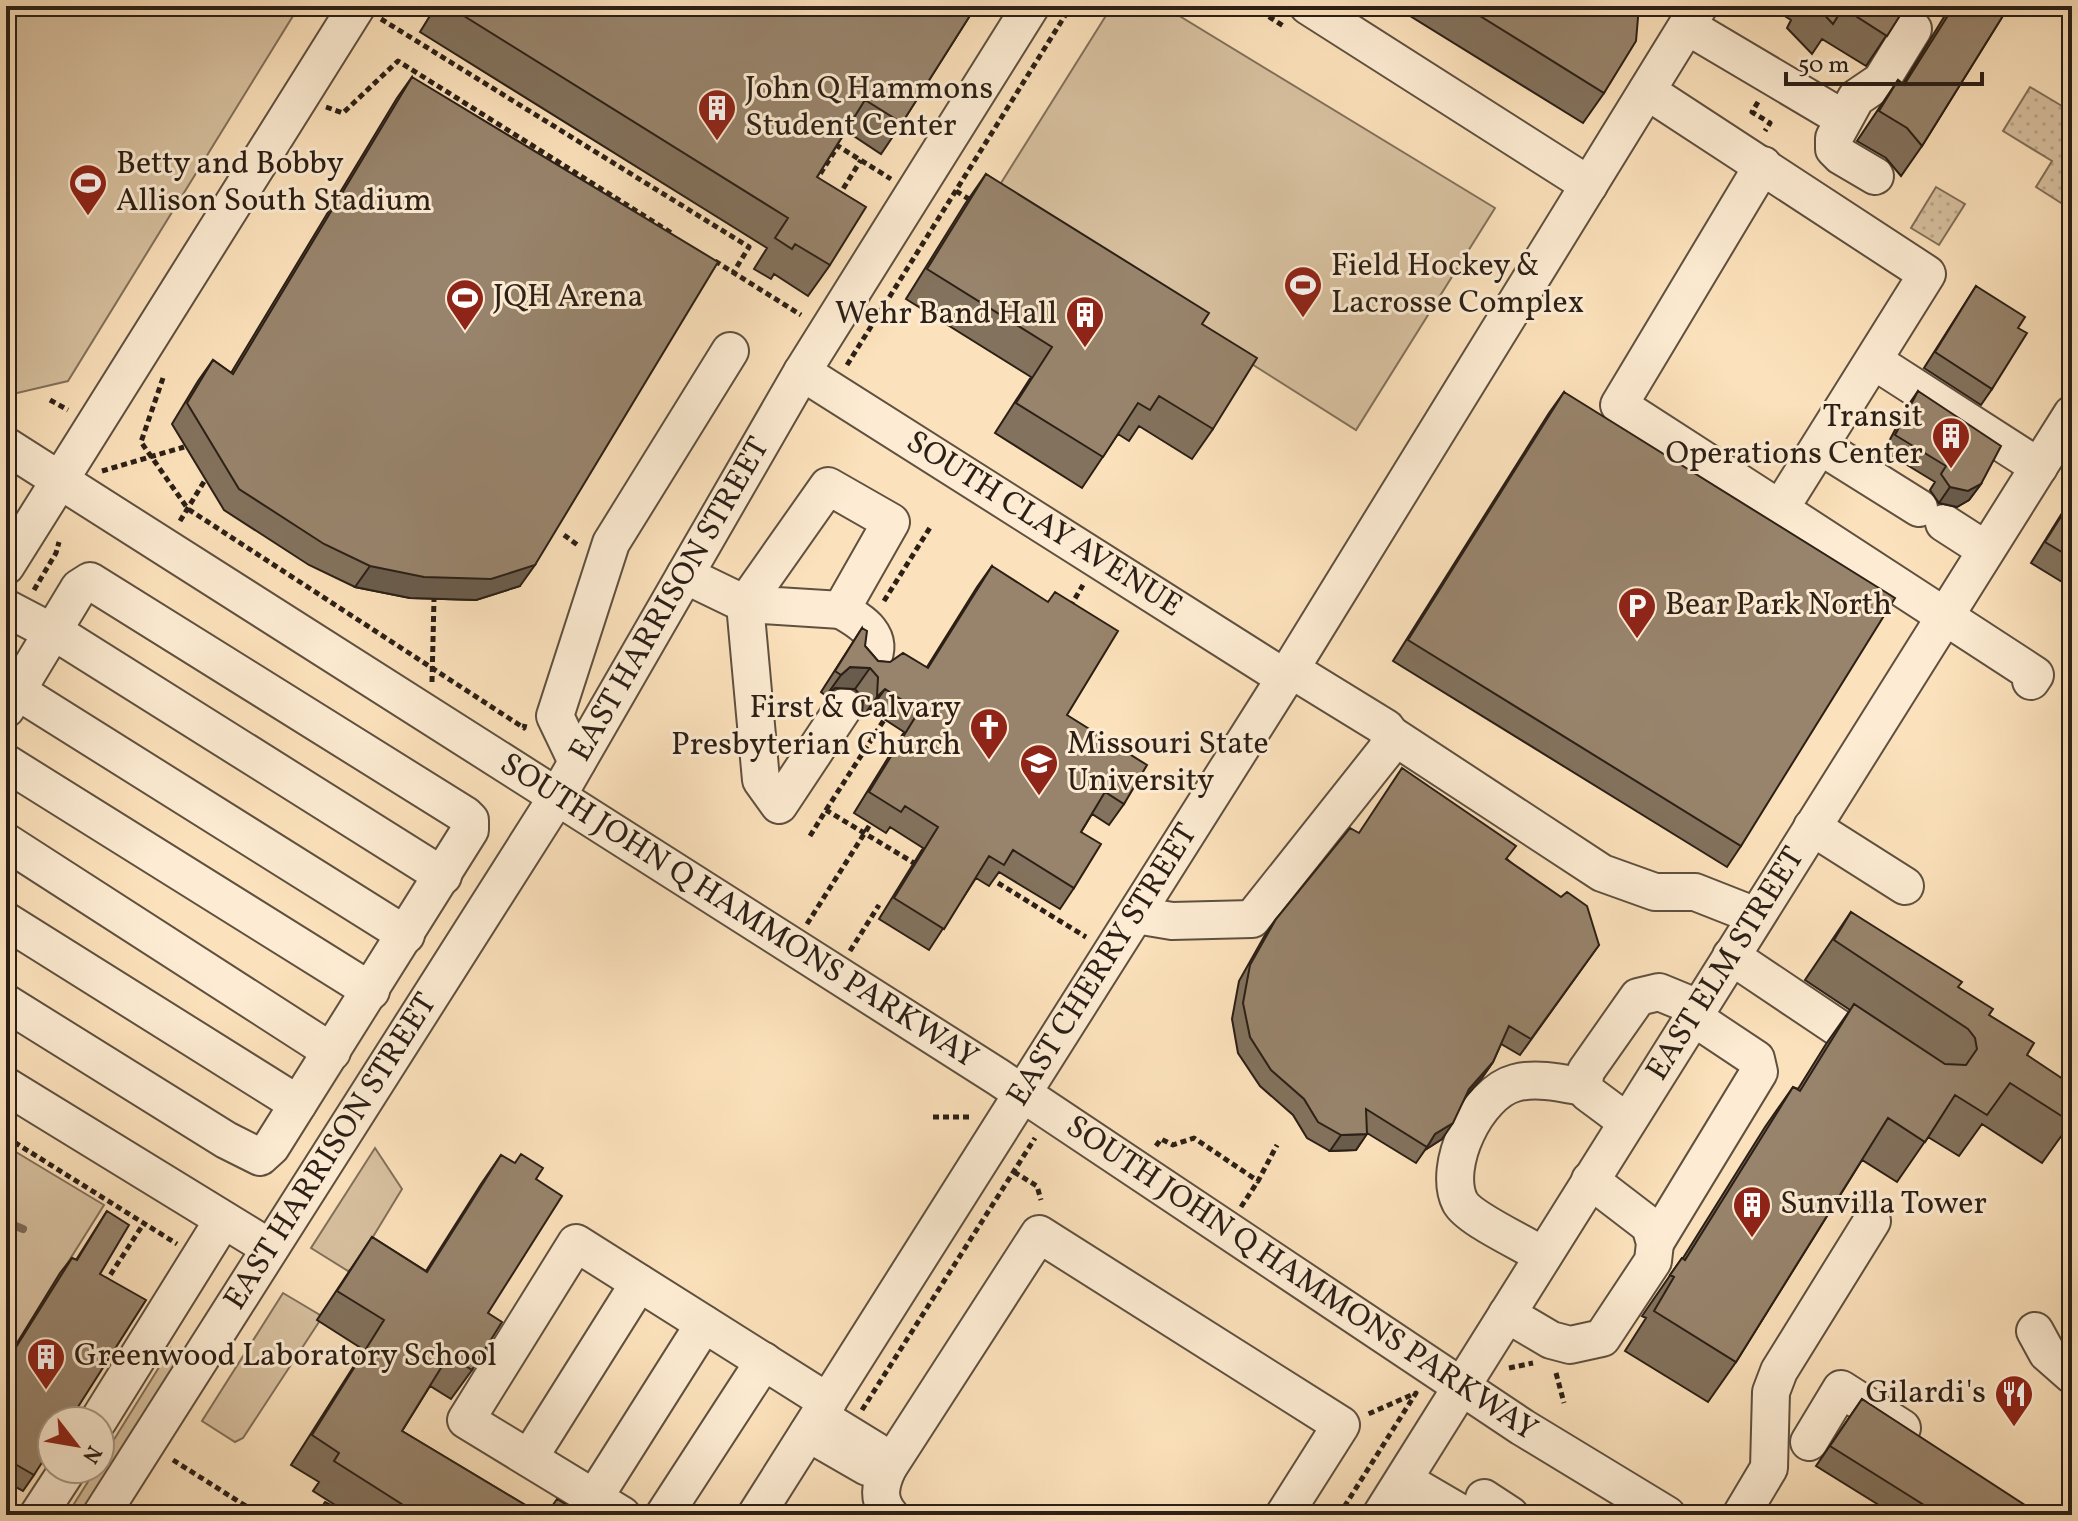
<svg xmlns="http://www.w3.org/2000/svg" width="2078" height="1521" viewBox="0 0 2078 1521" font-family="Vollkorn,serif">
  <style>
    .grass { fill: #d8c1a0; stroke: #82705b; stroke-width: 2 }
    .park { fill: url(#park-dots); stroke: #82705b; stroke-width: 2 }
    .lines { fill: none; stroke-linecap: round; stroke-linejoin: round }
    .stream { stroke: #7e6c58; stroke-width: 8 }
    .minor-casing { stroke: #5f5040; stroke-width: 40 }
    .path { stroke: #2b1f16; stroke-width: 5; stroke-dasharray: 6 4; stroke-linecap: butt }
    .minor { stroke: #fdecd3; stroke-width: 36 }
    .wall { fill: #83725d; stroke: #2b1f16; stroke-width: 2 }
    .shaded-wall { fill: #6a5c4c; stroke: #2b1f16; stroke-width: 2 }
    .building { fill: #98846c; stroke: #2b1f16; stroke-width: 2 }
    .labels { text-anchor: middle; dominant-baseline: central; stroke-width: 6; stroke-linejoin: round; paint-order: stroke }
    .poi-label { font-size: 32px; fill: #2b1f16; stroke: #fdecd3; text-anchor: start }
    .street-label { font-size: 32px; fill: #2b1f16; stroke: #fdecd3 }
  </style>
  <defs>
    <pattern id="park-dots" width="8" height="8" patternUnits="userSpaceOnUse" patternTransform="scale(2)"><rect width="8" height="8" fill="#d8c1a0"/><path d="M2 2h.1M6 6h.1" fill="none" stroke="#baa589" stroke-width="1.8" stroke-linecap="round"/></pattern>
  </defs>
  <rect width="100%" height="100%" fill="#fce2bc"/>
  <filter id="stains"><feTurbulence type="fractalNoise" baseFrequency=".0025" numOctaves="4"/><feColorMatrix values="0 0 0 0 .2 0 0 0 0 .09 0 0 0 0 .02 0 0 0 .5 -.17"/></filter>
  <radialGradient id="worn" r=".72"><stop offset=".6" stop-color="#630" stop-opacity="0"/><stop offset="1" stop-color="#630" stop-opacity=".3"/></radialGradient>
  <path class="grass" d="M6,6H288L296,11L68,381L13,394L6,389Z
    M1112,6H1163L1495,208L1356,430L991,199Z
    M6,1146L104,1205L6,1361Z
    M375,1148L402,1189L354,1268L348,1271L311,1248Z
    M283,1293L320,1315L319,1322L243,1438L235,1442L202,1421Z
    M171,1348L180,1360L85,1515H67L96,1469H100V1462Z"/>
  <path class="park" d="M2030,87L2072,112V210L2036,187L2052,161L2003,131Z
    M1936,187L1965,204L1939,245L1911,228Z"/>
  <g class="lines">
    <path class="stream" d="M6,1222L23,1229"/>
    <defs>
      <g id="minor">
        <path d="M1308,6L1589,185"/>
        <path d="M1687,26L1844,119"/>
        <path d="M1647,91L1927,274L1780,509L2035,675L2031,681"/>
        <path d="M1763,165L1619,405L1780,509"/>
        <path d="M1875,176L1841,156L1834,149V138L1856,98L1881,81L1913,29"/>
        <path d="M1874,361L2039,467"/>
        <path id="s1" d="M802,372L1285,678"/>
        <path id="s2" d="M6,446L998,1077L1522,1427L1667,1515"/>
        <path d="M1820,446L1919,508"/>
        <path d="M1944,523L1986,550"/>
        <path d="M6,566L357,6"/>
        <path d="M685,575L745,604L841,610L891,522L828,486L745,604L761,780L779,805L844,707"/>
        <path d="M6,608L69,641L443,876"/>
        <path d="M841,610C862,622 885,635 871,663"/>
        <path d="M17,691L406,935"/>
        <path d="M6,709L79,588L90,581L465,815L470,820V830L271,1147L260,1157L226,1140L6,1003"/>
        <path d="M1390,734L1602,873L1655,892H1695L1756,916"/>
        <path d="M577,762L555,716L611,543L730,351"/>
        <path d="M6,763L371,991"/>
        <path d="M1812,827L1905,886"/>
        <path d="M6,842L332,1052"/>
        <path d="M1136,915L1172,921L1252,919L1387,749L1390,734L1386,728L1290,669"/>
        <path d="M6,921L298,1104"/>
        <path d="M1731,956L1877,1054"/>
        <path d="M6,1086L270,1248"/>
        <path d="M1627,1122L1588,1093L1583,1087L1586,1071L1638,997L1659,992L1698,1008"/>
        <path d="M1655,1243L1759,1072L1756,1059L1693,1017"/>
        <path d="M1543,1256C1524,1243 1469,1219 1460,1202C1442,1166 1477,1093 1515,1083C1536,1077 1562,1083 1583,1087"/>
        <path d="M1507,1314L1551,1340L1570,1345L1602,1338L1653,1261L1655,1243L1650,1226L1590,1180"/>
        <path d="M2035,1331L2047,1353L2072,1375"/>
        <path d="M98,1421L223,1220"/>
        <path d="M808,1433L867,1467L888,1468L876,1451L819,1416"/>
        <path d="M1809,1442L1841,1389L1902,1428"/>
        <path d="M529,1458L639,1283"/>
        <path d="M1404,1480L1464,1515"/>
        <path d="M594,1498L704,1324"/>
        <path d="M1484,1498L1510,1515"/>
        <path d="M38,1515L68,1469"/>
        <path id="s3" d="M101,1515L557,797L802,372L1031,6"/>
        <path d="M622,1515L466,1420L576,1243L828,1402"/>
        <path d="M664,1515L764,1361"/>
        <path id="s4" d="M756,1515L1285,678L1699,6"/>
        <path d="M890,1515C877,1500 880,1485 888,1468L1039,1234L1341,1425L1284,1515"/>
        <path id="s5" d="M1381,1515L2072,414"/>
        <path d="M1741,1515L1769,1468L1771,1392L1779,1371L1872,1221"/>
      </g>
    </defs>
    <use href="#minor" class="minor-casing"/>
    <path class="path" d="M1252,6L1285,27
      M381,19L749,247L733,273
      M1758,102L1752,112L1770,123L1765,131
      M326,107L343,113L398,61L673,234
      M815,182L838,146L891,179
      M956,191L972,201
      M838,197L861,160
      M715,261L801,315
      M847,365L1071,6
      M163,378L141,442L188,509L524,728L525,724
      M50,400L68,410
      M102,471L184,447
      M180,521L205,480
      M564,535L579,546
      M34,590L56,553L59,542
      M884,601L931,526
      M1070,607L1083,585
      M432,682L434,599
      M826,810L886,717
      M810,836L826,810L914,863
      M998,883L1086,937
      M807,924L871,823
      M850,951L879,905
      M933,1117H971
      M6,1137L177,1244
      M1156,1146L1161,1139L1173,1145L1194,1138L1258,1181L1277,1145
      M1014,1172L1037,1186L1041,1200
      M1241,1207L1258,1181
      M105,1283L144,1223
      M1509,1368L1533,1363
      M1556,1373L1564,1403
      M862,1410L1035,1138
      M173,1460L260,1515
      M1339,1515L1416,1393L1366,1415"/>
    <use href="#minor" class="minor"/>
  </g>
  <path class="wall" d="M436,6H976L902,123L881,154L846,131L817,177L830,265L808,296L774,274L771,279L754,269L767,248L420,32Z
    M1394,6H1639L1604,93L1583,123Z
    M1769,6H1906L1866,66L1822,39L1812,54L1787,28L1791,20Z
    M1937,6H2009L1922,146L1901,176L1886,158L1857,141L1898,80L1903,84L1947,12Z
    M412,77L520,586L476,600L410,598L355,587L309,565L224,510L172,424L198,381L213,360L231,373L397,98Z
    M986,174L1202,324L1213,429L1192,459L1139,426L1129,441L1118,434L1082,488L995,433L1031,377L906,299L965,204Z
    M1976,286L2018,328L1992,389L1981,405L1924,368Z
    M1918,391L1981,484L1969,500L1957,507L1939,503L1930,490L1935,482L1884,451L1907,407Z
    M1564,392L1741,846L1727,867L1393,661L1549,413Z
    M2072,497V588L2031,563Z
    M992,566L1067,715L1124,804L1109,825L1092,814L1081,832L1074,888L1060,909L999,872L989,886L976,878L929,950L879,919L923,848L890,827L886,833L854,813L904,732L870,710L862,718L863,698L855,689L835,688L826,696L821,692L862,628L865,646L878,661L927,667L977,587Z
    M1358,833L1507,859L1599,945L1520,1055L1501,1044L1493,1062L1482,1078L1466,1096L1442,1139L1425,1150L1416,1163L1367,1133L1356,1150L1330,1151L1307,1138L1293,1115L1260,1086L1238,1053L1232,1019L1239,981L1265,935L1276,919Z
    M1851,912L1958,987L1989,1015L2027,1055L2072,1121L2042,1163L1982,1124L1959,1156L1928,1137L1897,1182L1862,1160L1736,1362L1708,1402L1625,1351L1646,1318L1642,1316L1682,1258H1683L1765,1127L1793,1087L1798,1089L1826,1044L1850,1010L1805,980Z
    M501,1155L536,1179L488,1313L472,1370L451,1399L430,1386L402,1431L542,1515H351L313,1491L319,1482L291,1465L364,1350L317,1320L372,1237L426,1271L481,1184Z
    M107,1211L100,1274L34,1475L23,1491L6,1482V1361L60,1273L72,1258L76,1260Z
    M1862,1399L2032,1515H1895L1816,1466Z"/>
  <path class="shaded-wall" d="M1981,484L1969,500L1957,507L1939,503L1950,487Z
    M535,565L520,586L476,600L410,598L355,587L370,566Z
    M850,667L870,668L855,689L835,688L826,696L841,675Z
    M885,689L870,710L862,718L877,697Z
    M1493,1062L1482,1078L1458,1105L1469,1089Z
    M1453,1123L1442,1139L1425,1150L1435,1134Z
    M1367,1134L1356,1150L1330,1151L1341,1135Z"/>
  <path class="building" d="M448,6H976L902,123L865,100L817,177L866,207L830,265L795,244L792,249L775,238L788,218Z
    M1464,6H1639L1636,41L1604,93Z
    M1816,6H1906L1887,36L1843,8L1833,24Z
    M1954,6H2009L1922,146L1907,128L1879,111L1898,80L1904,85Z
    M412,77L718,262L535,565L491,579L424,577L370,566L324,544L239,489L187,403L213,360L233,374Z
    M986,174L1209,313L1202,324L1257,358L1213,429L1159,396L1150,410L1138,403L1103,457L1016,403L1052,347L927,269Z
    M1976,286L2025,317L2018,328L2027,333L1992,389L1935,352Z
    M1918,391L2001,446L1981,484L1968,491L1950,487L1941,474L1946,466L1895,435Z
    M1564,392L1895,598L1741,846L1408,640Z
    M2072,499V558L2045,542Z
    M992,566L1048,602L1055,592L1118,631L1067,715L1147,765L1124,804L1105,792L1081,832L1101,844L1074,888L1013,850L1004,865L989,856L944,929L894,898L938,827L905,806L901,812L869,792L919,711L885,689L877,697L878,677L870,668L850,667L841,675L835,671L862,628L867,631L865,646L878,661L890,662L903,653L928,668Z
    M1402,768L1516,846L1506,859L1561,897L1567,892L1587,906L1599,945L1531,1039L1509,1026L1493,1062L1469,1089L1453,1123L1435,1134L1427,1147L1366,1109L1367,1134L1341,1135L1318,1122L1304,1099L1271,1070L1250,1037L1243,1003L1250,965L1276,919L1350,828L1359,833Z
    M1851,912L1962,982L1958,987L1993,1009L1989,1015L2034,1043L2027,1055L2072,1085V1121L2071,1122L2010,1083L1987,1115L1955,1095L1925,1142L1888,1118L1736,1362L1654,1311L1674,1277L1670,1275L1682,1258L1685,1260L1793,1087L1800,1091L1854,1004L1945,1064L1966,1065L1977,1049L1975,1038L1968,1029L1834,940Z
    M521,1154L543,1168L536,1179L562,1196L488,1313L502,1322L472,1370L449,1355L402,1431L542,1515H419L334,1461L339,1453L312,1435L384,1320L337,1291L372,1237L427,1272L501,1155L515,1163Z
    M107,1211L129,1225L100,1274L146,1300L69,1421H52V1447L34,1475L15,1464L6,1479V1363L72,1258L77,1260Z
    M1862,1399L2034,1511L2032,1515H1940L1830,1446Z
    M557,1499L583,1515H546Z
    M325,1502L350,1515H317Z"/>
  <defs>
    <symbol id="building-pin" viewBox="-11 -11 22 30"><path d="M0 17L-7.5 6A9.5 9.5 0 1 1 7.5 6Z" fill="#8f2418" stroke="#fdecd3"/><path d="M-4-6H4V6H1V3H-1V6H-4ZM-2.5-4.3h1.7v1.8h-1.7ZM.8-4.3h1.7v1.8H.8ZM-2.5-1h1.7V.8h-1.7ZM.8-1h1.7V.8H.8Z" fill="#fff"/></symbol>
    <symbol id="stadium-pin" viewBox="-11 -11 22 30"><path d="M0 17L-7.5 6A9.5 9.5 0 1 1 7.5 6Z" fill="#8f2418" stroke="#fdecd3"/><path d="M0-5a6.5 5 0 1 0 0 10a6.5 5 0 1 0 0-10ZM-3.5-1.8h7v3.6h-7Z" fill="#fff"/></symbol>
    <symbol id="parking-pin" viewBox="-11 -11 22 30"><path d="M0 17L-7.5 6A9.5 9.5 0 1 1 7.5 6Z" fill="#8f2418" stroke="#fdecd3"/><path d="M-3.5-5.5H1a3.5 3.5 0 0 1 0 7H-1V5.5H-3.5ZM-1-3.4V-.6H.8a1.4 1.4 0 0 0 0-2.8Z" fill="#fff"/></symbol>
    <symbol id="church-pin" viewBox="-11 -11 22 30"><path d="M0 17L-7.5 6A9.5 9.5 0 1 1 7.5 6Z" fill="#8f2418" stroke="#fdecd3"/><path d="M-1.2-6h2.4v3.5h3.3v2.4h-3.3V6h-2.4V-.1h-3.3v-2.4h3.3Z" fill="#fff"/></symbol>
    <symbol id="university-pin" viewBox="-11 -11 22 30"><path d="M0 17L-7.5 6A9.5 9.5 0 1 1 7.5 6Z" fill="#8f2418" stroke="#fdecd3"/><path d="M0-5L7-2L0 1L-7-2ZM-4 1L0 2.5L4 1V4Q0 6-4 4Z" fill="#fff"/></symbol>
    <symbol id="restaurant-pin" viewBox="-11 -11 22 30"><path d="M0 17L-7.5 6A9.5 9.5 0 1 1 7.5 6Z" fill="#8f2418" stroke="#fdecd3"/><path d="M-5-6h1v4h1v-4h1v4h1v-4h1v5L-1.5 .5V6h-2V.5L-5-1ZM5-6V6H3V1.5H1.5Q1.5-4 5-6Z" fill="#fff"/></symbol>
  </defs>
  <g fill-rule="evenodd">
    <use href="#building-pin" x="695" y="86" width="44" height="60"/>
    <use href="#stadium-pin" x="66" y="161" width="44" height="60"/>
    <use href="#stadium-pin" x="1281" y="263" width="44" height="60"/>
    <use href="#stadium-pin" x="443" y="276" width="44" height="60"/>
    <use href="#building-pin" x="1063" y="293" width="44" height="60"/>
    <use href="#building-pin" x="1929" y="414" width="44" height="60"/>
    <use href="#parking-pin" x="1615" y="584" width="44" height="60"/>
    <use href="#church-pin" x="967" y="705" width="44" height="60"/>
    <use href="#university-pin" x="1017" y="741" width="44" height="60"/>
    <use href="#building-pin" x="1730" y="1183" width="44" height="60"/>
    <use href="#building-pin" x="24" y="1335" width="44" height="60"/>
    <use href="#restaurant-pin" x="1992" y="1372" width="44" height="60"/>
  </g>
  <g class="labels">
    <g class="poi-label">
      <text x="745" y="90">John Q Hammons<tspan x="745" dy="37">Student Center</tspan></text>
      <text x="116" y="165">Betty and Bobby<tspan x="116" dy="37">Allison South Stadium</tspan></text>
      <text x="1331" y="267">Field Hockey &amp;<tspan x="1331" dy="37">Lacrosse Complex</tspan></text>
      <text x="493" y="298">JQH Arena</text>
      <text x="1057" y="315" text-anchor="end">Wehr Band Hall</text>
      <text x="1923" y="418" text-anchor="end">Transit<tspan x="1923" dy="37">Operations Center</tspan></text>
      <text x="1665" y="606">Bear Park North</text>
      <text x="961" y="709" text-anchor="end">First &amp; Calvary<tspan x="961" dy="37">Presbyterian Church</tspan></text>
      <text x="1067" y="745">Missouri State<tspan x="1067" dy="37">University</tspan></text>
      <text x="1780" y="1205">Sunvilla Tower</text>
      <text x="74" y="1357">Greenwood Laboratory School</text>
      <text x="1986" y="1394" text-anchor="end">Gilardi's</text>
    </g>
    <g class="street-label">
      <text stroke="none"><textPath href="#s1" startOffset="286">SOUTH CLAY AVENUE</textPath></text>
      <text stroke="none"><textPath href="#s3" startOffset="1078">EAST HARRISON STREET</textPath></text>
      <text stroke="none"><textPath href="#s2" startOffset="868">SOUTH JOHN Q HAMMONS PARKWAY</textPath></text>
      <text stroke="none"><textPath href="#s5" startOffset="650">EAST ELM STREET</textPath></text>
      <text stroke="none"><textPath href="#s4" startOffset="650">EAST CHERRY STREET</textPath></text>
      <text stroke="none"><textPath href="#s3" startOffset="430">EAST HARRISON STREET</textPath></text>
      <text stroke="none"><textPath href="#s2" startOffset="1540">SOUTH JOHN Q HAMMONS PARKWAY</textPath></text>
    </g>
  </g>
  <rect width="2078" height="1521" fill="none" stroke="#fce2bc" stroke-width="32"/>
  <rect x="8" y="8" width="2062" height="1505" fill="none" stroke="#2b1f16" stroke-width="4"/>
  <rect x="16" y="16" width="2046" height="1489" fill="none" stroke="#2b1f16" stroke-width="2"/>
  <g transform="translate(76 1445) rotate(121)"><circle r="38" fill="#fdecd3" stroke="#a99a87" stroke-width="2"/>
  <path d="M0-6L14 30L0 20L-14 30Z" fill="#8f2418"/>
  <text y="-12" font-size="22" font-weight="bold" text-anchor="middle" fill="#2b1f16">N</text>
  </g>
  <path d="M1786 72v12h196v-12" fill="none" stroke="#2b1f16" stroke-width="4"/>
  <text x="1798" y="72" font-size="24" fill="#2b1f16" stroke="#fdecd3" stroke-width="6" paint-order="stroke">50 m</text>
  <rect width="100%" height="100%" filter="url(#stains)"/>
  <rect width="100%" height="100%" fill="url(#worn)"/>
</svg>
